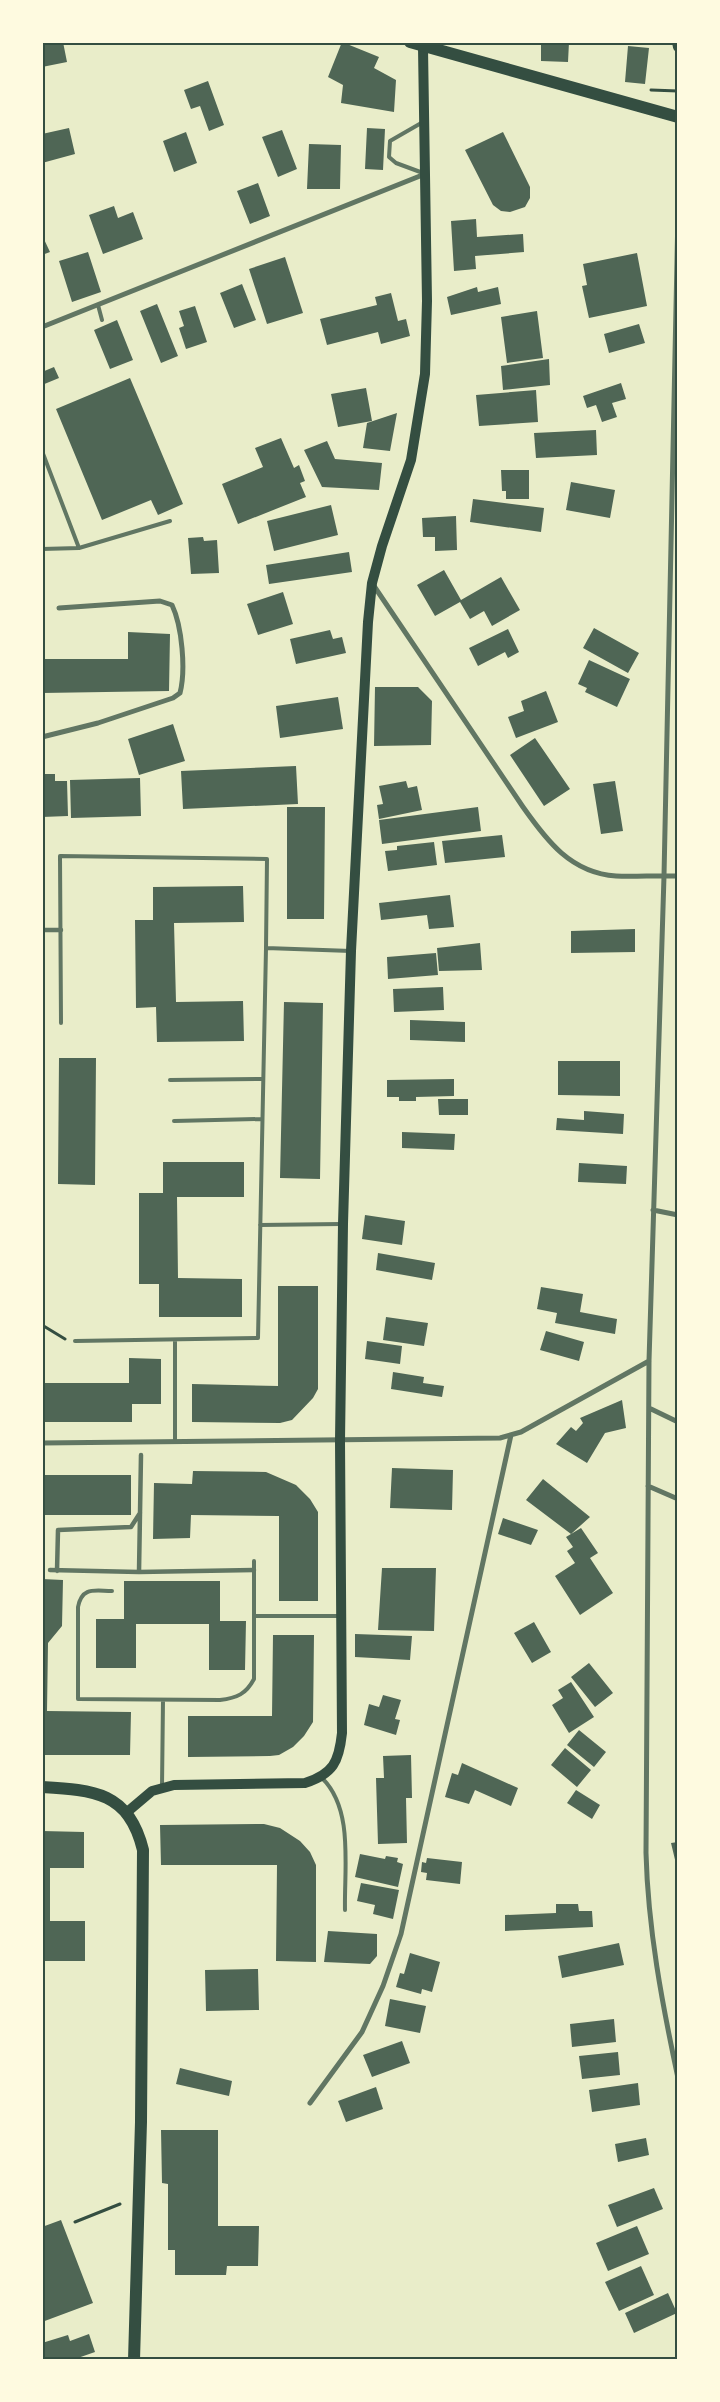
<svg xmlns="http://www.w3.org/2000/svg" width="720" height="2402" viewBox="0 0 720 2402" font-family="Georgia,serif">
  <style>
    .building { fill: #4f6655 }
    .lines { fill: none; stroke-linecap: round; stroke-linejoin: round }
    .path { stroke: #344e41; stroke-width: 3 }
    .service { stroke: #617663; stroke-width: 4 }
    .pedestrian { stroke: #617663; stroke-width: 4.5 }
    .minor { stroke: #617663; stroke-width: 5 }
    .secondary { stroke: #344e41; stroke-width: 10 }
    .primary { stroke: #344e41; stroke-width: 12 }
    .neatline { fill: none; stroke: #344e41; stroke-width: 2 }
  </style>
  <rect width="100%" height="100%" fill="#e9edc9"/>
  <path class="building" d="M42,42H63L67,62L42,67Z
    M342,42L379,57L374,68L396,80L394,112L341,103L343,85L328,77Z
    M541,42H569L568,62L541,61Z
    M628,46L649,48L645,84L625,82Z
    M208,81L224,125L209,131L200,106L191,109L184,90Z
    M69,128L75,154L42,163V134Z
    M367,128L385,129L383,170L365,169Z
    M282,130L297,169L278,177L262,137Z
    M186,132L197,163L174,172L163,141Z
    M503,132L530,187V198L525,207L510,212L501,211L493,205L465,150Z
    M309,144L341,145L340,189H307Z
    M258,183L270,216L250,224L237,191Z
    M114,206L118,218L133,212L143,239L103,254L89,215Z
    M476,219L477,237L523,234L524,252L475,256L476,269L454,271L451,221Z
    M42,235L50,252L42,255Z
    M88,252L101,292L72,302L59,261Z
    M637,253L647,306L589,318L582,286L587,285L583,264Z
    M285,257L303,313L267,324L249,269Z
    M242,284L256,320L234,328L220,293Z
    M477,287L478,292L498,287L501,304L451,315L447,297Z
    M391,293L398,321L406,319L410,336L381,344L378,332L327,345L320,319L377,305L375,297Z
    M157,304L178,356L161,363L140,311Z
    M195,306L207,342L186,349L179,328L184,326L179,311Z
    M537,311L543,358L507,363L501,317Z
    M117,320L133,360L110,369L94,330Z
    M639,324L645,343L609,353L604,334Z
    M549,359L550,385L503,390L501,366Z
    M54,367L59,378L42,385V372Z
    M130,378L183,504L158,515L151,500L102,520L56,409Z
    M621,383L626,399L612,403L617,417L602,422L596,405L587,408L583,396Z
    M366,388L372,421L338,427L331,394Z
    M536,390L538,422L479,426L476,395Z
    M397,413L390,451L363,448L367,423Z
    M596,430L597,455L536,458L534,433Z
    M281,438L294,468L299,465L305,481L300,483L306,497L238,524L222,484L263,467L255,448Z
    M327,441L335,459L382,463L379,490L322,487L304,450Z
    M501,470H529V499H506V491H502Z
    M571,482L615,490L610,518L566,510Z
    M473,499L544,508L541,532L470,522Z
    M331,505L338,535L274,551L267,521Z
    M456,516L457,550L435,551V537H423L422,518Z
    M203,537L204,541L217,540L219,573L191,574L188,538Z
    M349,552L352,572L269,584L266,565Z
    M444,570L461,600L501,577L520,610L492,626L484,611L470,619L460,602L435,616L417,585Z
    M283,592L293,624L258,635L247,604Z
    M594,628L639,653L628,673L583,648Z
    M508,629L519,652L508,658L505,652L478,666L469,648Z
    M330,630L333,639L342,637L346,653L296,664L290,639Z
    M128,632L170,634L169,691L42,693V659H128Z
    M589,660L630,679L617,707L585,692L587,688L578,684Z
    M375,687H418L432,701L431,745L374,746Z
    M546,691L558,722L516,738L508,717L524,711L521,701Z
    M338,697L343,729L280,738L276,706Z
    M173,724L185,761L139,775L128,739Z
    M535,738L570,789L544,806L510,755Z
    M296,766L298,804L183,809L181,771Z
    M42,774H55V781H67L68,816L42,817Z
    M140,778L141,816L71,818L70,780Z
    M406,781L408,788L417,786L422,810L379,819L377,805L383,804L379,786Z
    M615,781L623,831L601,834L593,784Z
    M287,807H325L324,919H287Z
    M478,807L481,831L382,844L379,820Z
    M502,835L505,857L445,863L442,841Z
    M434,842L437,865L388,871L385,851L397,850V846Z
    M243,886L244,922L174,923L176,1002L243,1001L244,1041L157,1042L156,1007L136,1008L135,920H153V887Z
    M450,895L454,927L429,929L427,915L381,920L379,903Z
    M635,929V952L571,953V931Z
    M480,943L482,970L439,971L437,948Z
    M436,953L438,975L388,979L387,957Z
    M443,987L444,1010L394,1012L393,989Z
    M284,1002L323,1003L320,1179L280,1178Z
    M410,1020L465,1022V1042L410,1040Z
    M59,1058H96L95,1185L58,1184Z
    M558,1061H620V1096L558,1095Z
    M454,1079V1096L416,1097V1101H399V1097H387V1080Z
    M438,1099H468V1115H439Z
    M584,1111L624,1114L623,1134L556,1130L557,1118L584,1120Z
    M402,1132L455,1134L454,1150L402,1148Z
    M163,1162H244V1197H177L178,1278L242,1279V1317H159V1284H139V1193H163Z
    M579,1163L627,1166L626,1184L578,1182Z
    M365,1215L405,1221L402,1245L362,1239Z
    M378,1253L435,1263L432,1280L376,1270Z
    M278,1286H318V1389L313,1398L292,1420L280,1423L192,1422V1384L278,1386Z
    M541,1287L583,1294L580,1312L617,1319L615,1334L555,1323L557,1313L537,1309Z
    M386,1317L428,1323L424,1346L383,1340Z
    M546,1331L584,1342L579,1361L540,1350Z
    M367,1341L402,1346L400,1364L365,1359Z
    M129,1358L161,1359V1404H132V1422H42V1383H129Z
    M393,1372L424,1377L423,1383L444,1386L442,1397L391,1389Z
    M622,1400L626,1428L605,1433L587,1463L556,1444L571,1427L576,1431L583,1423L580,1418Z
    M392,1468L453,1470L452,1510L390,1508Z
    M193,1471L266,1472L296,1485L310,1499L318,1512V1601H279V1516L191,1515L190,1538L153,1539L154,1483L192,1484Z
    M42,1475H131V1515H42Z
    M543,1479L590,1517L571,1534L581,1528L598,1553L590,1558L613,1593L580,1615L555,1576L575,1563L567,1551L573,1547L566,1537L571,1534L526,1500Z
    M503,1518L538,1530L531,1545L498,1534Z
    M382,1568H436L434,1631L378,1630Z
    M42,1579L63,1580L62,1626L48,1643L47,1711L131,1712L130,1755H42Z
    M124,1581H220V1621H246L245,1670H209V1624H136V1668H96V1619H124Z
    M534,1622L551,1652L532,1663L514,1633Z
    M355,1634L412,1636L410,1660L355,1657Z
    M273,1635H314L313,1722L304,1736L293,1747L279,1755L270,1756L188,1757V1716H272Z
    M589,1663L613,1693L595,1707L571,1677Z
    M571,1682L594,1717L569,1733L552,1705L563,1698L558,1690Z
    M383,1695L401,1700L395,1719L400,1720L396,1735L364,1725L369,1704L379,1707Z
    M579,1730L606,1752L594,1767L567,1745Z
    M565,1748L591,1770L577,1787L551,1765Z
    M411,1755L412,1798H406L407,1843L378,1844L376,1778H384L383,1756Z
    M462,1763L518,1788L511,1806L475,1790L469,1804L445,1797L452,1773L458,1775Z
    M576,1790L600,1805L592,1819L567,1803Z
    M264,1824L280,1828L300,1841L310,1852L316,1865V1962L276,1961L277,1865H161L160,1825Z
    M42,1831L84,1832V1868H50V1921H85V1961H42Z
    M678,1842V1868H677L671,1843Z
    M360,1854L385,1859L386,1856L398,1858L397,1862L403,1864L398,1887L355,1877Z
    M427,1858L462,1862L460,1884L426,1880L427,1873L421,1872L422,1862L426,1863Z
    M361,1883L399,1890L393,1919L373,1914L375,1905L357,1901Z
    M556,1904H578L579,1911H592L593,1927L505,1931V1915L556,1913Z
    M328,1931L377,1934V1956L370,1964L324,1962Z
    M619,1943L624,1965L562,1978L558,1956Z
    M410,1953L440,1962L432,1992L422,1989L421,1994L396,1987L400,1973L404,1974Z
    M258,1969L259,2010L206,2011L205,1970Z
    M390,1999L426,2006L420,2033L385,2026Z
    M614,2019L616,2042L572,2047L570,2024Z
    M402,2041L410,2063L372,2077L363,2055Z
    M618,2052L620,2075L582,2079L579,2056Z
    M180,2068L232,2081L229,2096L176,2084Z
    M638,2083L640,2105L592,2112L589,2090Z
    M376,2087L383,2109L346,2122L338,2101Z
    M161,2130H218V2226H259L258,2266H227L226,2275H175V2250H168V2184L162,2183Z
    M646,2138L649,2155L618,2162L615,2144Z
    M654,2188L663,2209L617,2227L608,2205Z
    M61,2220L93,2303L42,2322V2227Z
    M637,2226L649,2254L608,2271L596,2243Z
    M641,2266L654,2295L619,2311L605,2282Z
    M668,2293L677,2313L634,2333L625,2313Z
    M89,2334L95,2352L72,2360H44L42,2343L68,2335L70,2341Z"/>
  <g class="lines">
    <path class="path" d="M651,90L678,91
      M42,1325L65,1339
      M75,2222L120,2204"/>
    <path class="service" d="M423,122L390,141L389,157L396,163L423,173
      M98,305L102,320
      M42,451L79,548
      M42,549L79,548L170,521
      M61,1023L60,856L267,859L266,948L351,951
      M170,1080L262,1079
      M174,1121L261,1119
      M260,1225L341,1224
      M175,1340V1441
      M75,1341L258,1338L266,948
      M112,1591C95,1591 82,1586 78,1607V1699L220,1700C237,1698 246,1694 254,1679V1561
      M255,1616H340
      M322,1778C354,1809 344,1868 345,1910
      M162,1787L163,1700"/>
    <path class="pedestrian" d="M42,930H61
      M141,1455L139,1572L254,1570
      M50,1570L139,1572
      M57,1571L58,1530L131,1527L140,1513"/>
    <path class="minor" d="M678,213L664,876L649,1361L646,1853C648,1929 662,2003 678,2078
      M42,327L425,174
      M374,586L523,807C547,841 571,873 616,876C636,877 657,875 678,876
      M42,737L98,723L173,698L180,693C186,670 182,626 172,605L160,601L59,608
      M653,1210L678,1215
      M649,1408L678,1422
      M42,1443L500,1438L521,1432L649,1361
      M648,1486L678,1499
      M310,2103L362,2032L383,1986L401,1934L511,1435"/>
    <path class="secondary" d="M677,42L678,47
      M126,1813L152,1791L174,1785L305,1783C333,1774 339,1762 342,1733L340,1441L343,1224L351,951L368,622L372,583L382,546L411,460L425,374L427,301L423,48"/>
    <path class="primary" d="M410,42L678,117
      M42,1787C94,1790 129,1792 143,1850L141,2122L134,2360"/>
  </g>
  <rect width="720" height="2402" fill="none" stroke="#fefae0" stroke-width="88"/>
  <rect x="44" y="44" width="632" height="2314" class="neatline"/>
</svg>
